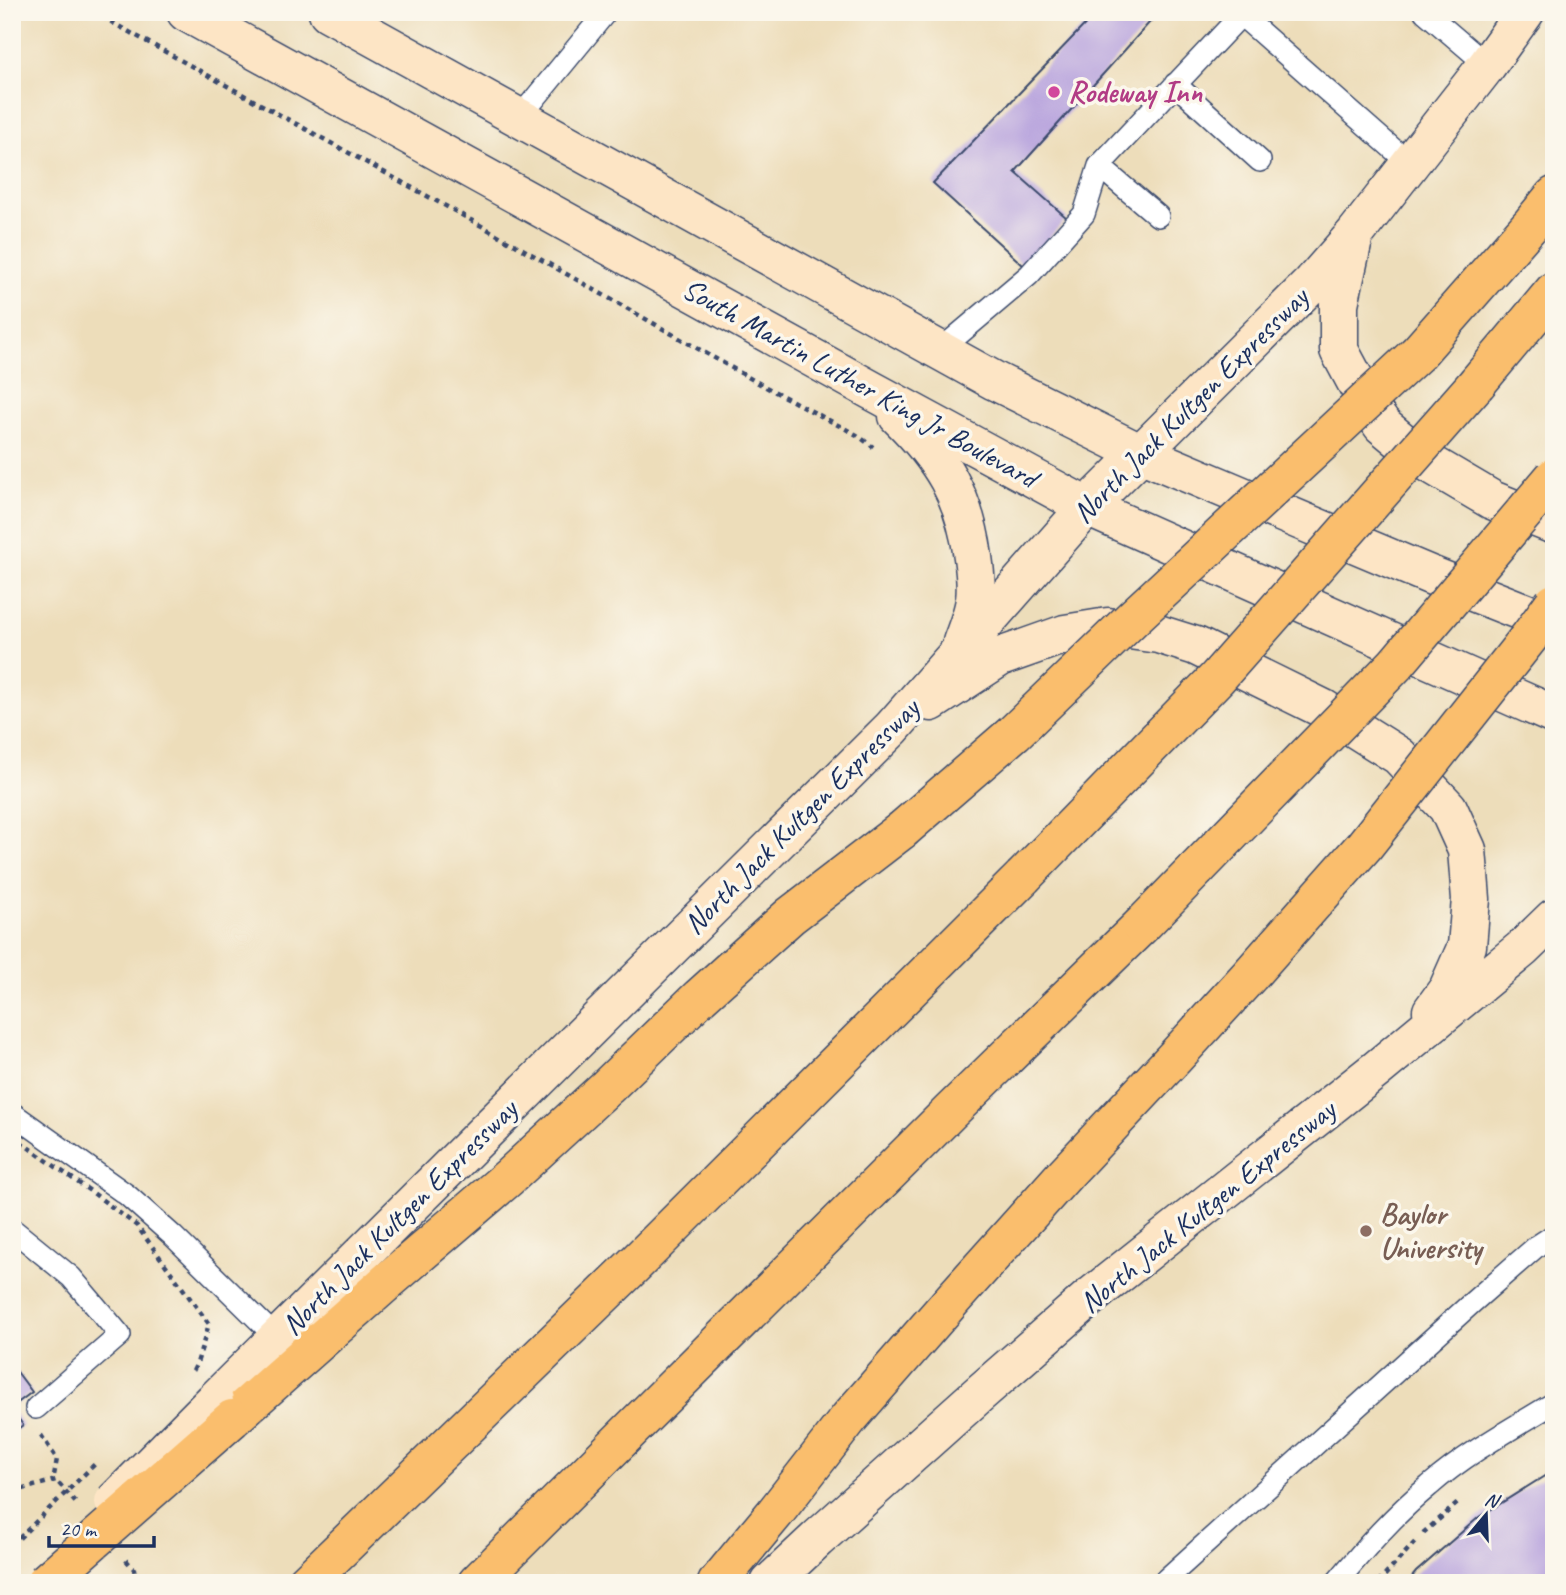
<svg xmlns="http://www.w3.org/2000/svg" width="1566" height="1595" viewBox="0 0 1566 1595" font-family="Caveat,sans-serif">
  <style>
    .pier { fill: #edddba }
    .building { fill: #b6a1dd }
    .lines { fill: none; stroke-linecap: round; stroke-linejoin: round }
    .lane-casing { stroke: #3a496c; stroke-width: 24 }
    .secondary-casing { stroke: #3a496c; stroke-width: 41 }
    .highway-casing { stroke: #3a496c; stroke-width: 41 }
    .path { stroke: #3a496c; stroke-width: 4.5; stroke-dasharray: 5 5; stroke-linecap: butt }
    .lane { stroke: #fff; stroke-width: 21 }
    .secondary { stroke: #fde5c5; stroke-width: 38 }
    .highway { stroke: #fabe6d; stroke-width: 38 }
    .secondary-bridge-casing { stroke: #3a496c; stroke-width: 41; stroke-linecap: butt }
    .highway-bridge-casing { stroke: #3a496c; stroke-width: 41; stroke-linecap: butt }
    .path-bridge { stroke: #3a496c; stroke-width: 4.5; stroke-dasharray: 5 5; stroke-linecap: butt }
    .secondary-bridge { stroke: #fde5c5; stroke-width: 38 }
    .highway-bridge { stroke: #fabe6d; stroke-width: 38 }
    .hotel-dot { fill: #d1479c; stroke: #fbf7ec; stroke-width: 2.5 }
    .education-dot { fill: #8d6e63; stroke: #fbf7ec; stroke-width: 2.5 }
    .labels { text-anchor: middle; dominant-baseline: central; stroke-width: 7; stroke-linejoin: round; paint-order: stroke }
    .hotel-label { font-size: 30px; font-weight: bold; fill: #b23c85; stroke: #fbf7ec; text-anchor: start }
    .street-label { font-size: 30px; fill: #1b2f5e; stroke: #fbf7ec }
    .education-label { font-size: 30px; font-weight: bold; fill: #785e54; stroke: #fbf7ec; text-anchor: start }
  </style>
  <rect width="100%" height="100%" fill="#fbf7ec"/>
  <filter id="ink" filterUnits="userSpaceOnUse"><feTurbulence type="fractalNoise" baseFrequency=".0143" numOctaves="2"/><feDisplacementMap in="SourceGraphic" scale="14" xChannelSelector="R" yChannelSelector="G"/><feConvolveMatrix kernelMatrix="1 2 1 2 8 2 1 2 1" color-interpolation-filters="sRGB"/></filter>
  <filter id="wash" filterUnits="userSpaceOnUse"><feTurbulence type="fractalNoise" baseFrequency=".00686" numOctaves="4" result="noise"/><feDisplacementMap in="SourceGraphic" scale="28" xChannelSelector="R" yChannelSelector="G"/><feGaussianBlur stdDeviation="1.57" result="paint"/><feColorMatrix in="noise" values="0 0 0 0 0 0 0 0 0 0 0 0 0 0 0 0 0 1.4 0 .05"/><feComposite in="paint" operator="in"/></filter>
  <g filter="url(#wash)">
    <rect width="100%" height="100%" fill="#edddba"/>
    <path class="pier" d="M12,1535L15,1536L49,1583H12Z"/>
    <g id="blocks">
      <path class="building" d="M1097,12H1159L1015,172L1067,218L1024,266L933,183Z
        M12,1365L32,1392L12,1407Z
        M12,1410L23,1425L12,1433Z
        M1554,1470V1583H1407L1416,1572L1479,1517Z"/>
    </g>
  </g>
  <g filter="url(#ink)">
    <use href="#blocks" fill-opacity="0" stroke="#3a496c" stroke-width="2"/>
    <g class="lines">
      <defs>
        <path id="lane" d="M1425,12L1487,65
          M1175,84L1260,161
          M519,118L606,12
          M1158,216L1099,166L1241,15L1410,164
          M939,351L1029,275L1084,214L1099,166
          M12,1113L127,1195L173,1236L277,1338
          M12,1229L71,1277L120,1335L36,1408
          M1162,1583L1474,1301L1537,1246L1554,1235
          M1336,1583C1365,1548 1394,1515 1429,1486C1467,1453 1511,1429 1554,1403"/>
        <path id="secondary" d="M186,12L871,390L1087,507L1554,715
          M328,12L995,381L1140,453L1430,575L1554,624
          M1353,240L1339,304V350L1369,406L1382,425L1424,460L1492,500L1554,525
          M898,416C941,458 965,496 973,557C975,571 977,586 975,600C973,614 967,629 962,642
          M931,702L1000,657L1065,634L1108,627L1158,634L1196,646L1324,709L1399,756L1448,808L1467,850L1471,899L1467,946L1448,989L1432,1011
          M214,1401L892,728L1087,507L1311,284L1355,234L1487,65L1525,12
          M770,1583L817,1539L979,1394L1089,1298L1377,1069L1522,949L1554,918"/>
        <path id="highway" d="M1418,353L1532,223L1554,196
          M1477,383L1554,291
          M232,1419L389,1280L508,1178L607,1087L700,997L790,916L902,830
          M306,1583L633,1266L1023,877
          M477,1583L950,1112L1141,926
          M717,1583L775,1513L849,1418L953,1299L1066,1173L1175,1057L1250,975"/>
      </defs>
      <use href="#lane" class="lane-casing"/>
      <use href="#secondary" class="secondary-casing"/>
      <use href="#highway" class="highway-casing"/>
      <path class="path" d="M93,12L489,230L762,385L857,435L873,447
        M41,1435L57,1459L53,1481
        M12,1492L56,1480L76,1503
        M1423,1533L1459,1502
        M126,1560L134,1569L136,1583
        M1378,1583L1415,1542"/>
      <use href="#lane" class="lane"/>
      <use href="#secondary" class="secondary"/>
      <use href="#highway" class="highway"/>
      <defs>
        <path id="secondary-bridge" d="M114,1502L214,1401"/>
        <path id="highway-bridge" d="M902,830L1014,733L1134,617L1418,353
          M1023,877L1217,678L1477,383
          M1141,926L1396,664L1554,477
          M1250,975L1364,846L1530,636L1554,603
          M45,1583L232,1419"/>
      </defs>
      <use href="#secondary-bridge" class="secondary-bridge-casing"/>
      <use href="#highway-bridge" class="highway-bridge-casing"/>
      <path class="path-bridge" d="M12,1136L93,1193L137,1226L209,1324L197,1363L193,1371
        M12,1545L95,1464"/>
      <use href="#secondary-bridge" class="secondary-bridge"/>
      <use href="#highway-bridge" class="highway-bridge"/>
    </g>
  </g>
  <circle class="hotel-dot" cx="1054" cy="92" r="7"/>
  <circle class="education-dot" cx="1366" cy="1231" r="7"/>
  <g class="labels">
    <g class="hotel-label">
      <text x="1068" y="92">Rodeway Inn</text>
    </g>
    <g class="street-label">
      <text transform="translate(860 383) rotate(29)">South Martin Luther King Jr Boulevard</text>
      <text transform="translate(1190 405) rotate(-45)">North Jack Kultgen Expressway</text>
      <text transform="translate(801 816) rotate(-45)">North Jack Kultgen Expressway</text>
      <text transform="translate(1207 1206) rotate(-39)">North Jack Kultgen Expressway</text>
      <text transform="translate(399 1217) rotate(-45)">North Jack Kultgen Expressway</text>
    </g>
    <g class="education-label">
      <text x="1380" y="1214">Baylor<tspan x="1380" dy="34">University</tspan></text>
    </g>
  </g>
  <rect width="1566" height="1595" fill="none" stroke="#fbf7ec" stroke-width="42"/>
  <g transform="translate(1486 1515) rotate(19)" stroke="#fbf7ec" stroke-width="5" paint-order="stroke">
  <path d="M0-5L12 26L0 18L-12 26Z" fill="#1b2f5e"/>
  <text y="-10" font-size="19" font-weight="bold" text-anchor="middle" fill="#1b2f5e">N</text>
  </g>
  <path d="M49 1536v10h105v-10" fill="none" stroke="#1b2f5e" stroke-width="3.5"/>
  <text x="60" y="1536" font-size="21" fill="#1b2f5e" stroke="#fbf7ec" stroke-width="5" paint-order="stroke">20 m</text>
</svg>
